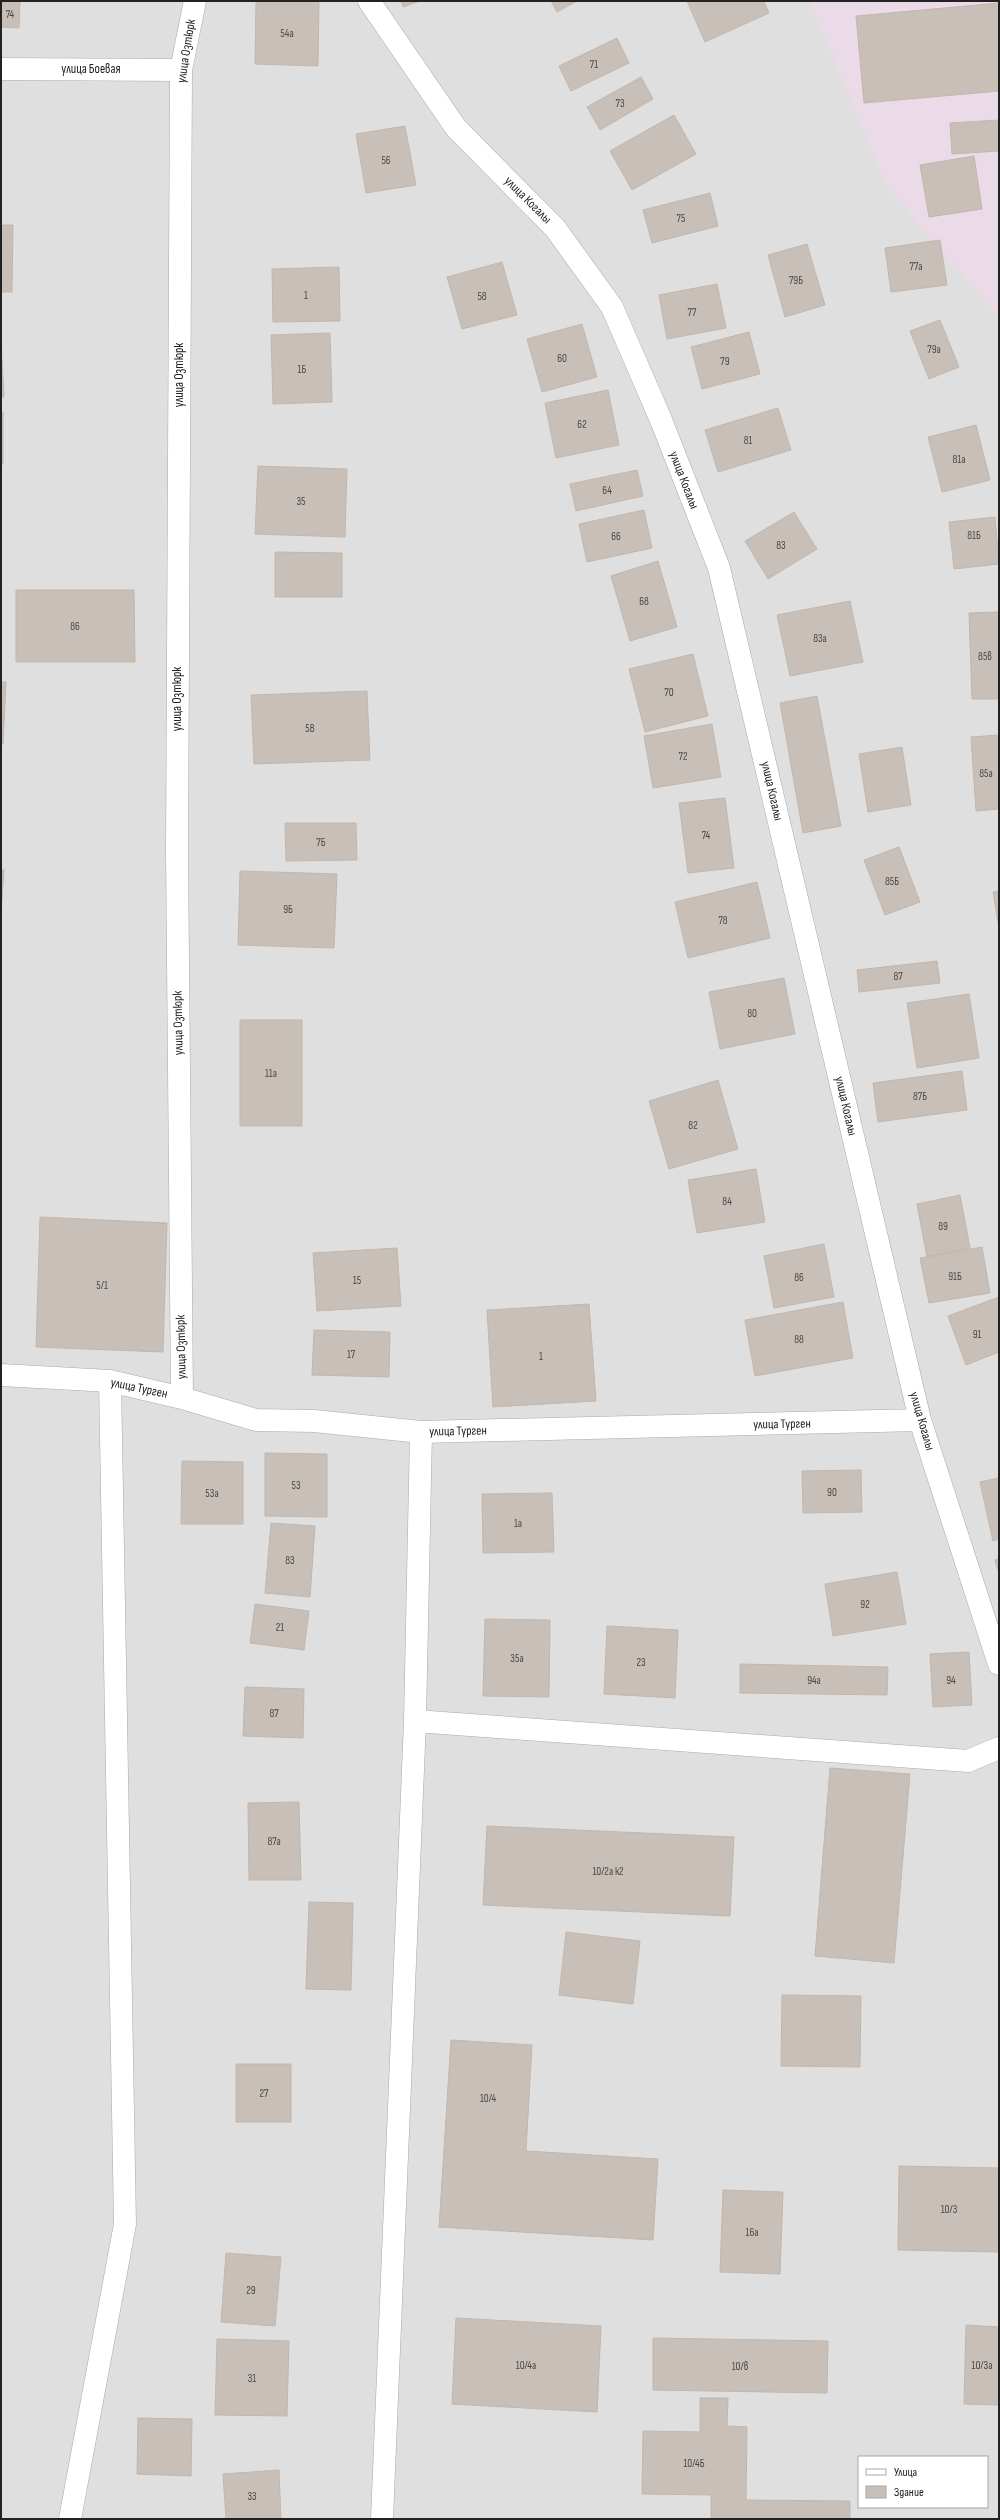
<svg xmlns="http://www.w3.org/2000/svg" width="1000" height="2520" viewBox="0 0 1000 2520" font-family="'Sofia Sans Condensed',sans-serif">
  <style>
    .residential { fill: #e0dfdf; fill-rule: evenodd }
    .industrial { fill: #ebdbe8 }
    .building { fill: #c7bfb8; stroke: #c4b6ab }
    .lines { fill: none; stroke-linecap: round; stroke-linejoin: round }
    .street-casing { stroke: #a9a9a9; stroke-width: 23 }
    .street { stroke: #fff; stroke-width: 22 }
    .labels { text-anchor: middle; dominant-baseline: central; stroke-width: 3; stroke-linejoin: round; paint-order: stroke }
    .number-label { font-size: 11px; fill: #4b4948 }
    .street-label { font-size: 13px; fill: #222; stroke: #fff }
  </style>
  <rect width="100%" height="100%" fill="#f2efe9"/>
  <path class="residential" d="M1,1H999V2519H1ZM859,2457H987V2507H859Z"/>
  <path class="industrial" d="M810,1H999V317L887,187Z"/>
  <path class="building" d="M1,1H20L19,28L1,27Z
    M256,1H319L318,66L255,64Z
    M401,1H420L403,7Z
    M551,1H577L557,12Z
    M687,1H764L769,13L705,42Z
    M999,3V91L864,103L856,16Z
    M617,38L629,63L571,91L559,66Z
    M641,77L653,99L600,130L587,107Z
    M674,115L696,154L632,190L610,151Z
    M999,120V151L952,154L950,123Z
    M405,126L416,185L366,193L356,134Z
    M974,156L982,209L929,217L920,165Z
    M710,193L718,226L652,243L643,210Z
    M1,225H13L12,292H1Z
    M940,240L947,285L891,292L885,248Z
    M807,244L825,305L785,317L768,255Z
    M502,262L517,315L462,329L447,277Z
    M339,267L340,321L273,322L272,269Z
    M717,284L726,328L667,339L659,295Z
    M940,320L959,367L929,379L910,331Z
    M582,324L597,377L542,392L527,339Z
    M749,332L760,374L702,389L691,347Z
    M330,333L332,402L273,404L271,335Z
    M1,342L4,397H1Z
    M608,390L619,445L556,458L545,403Z
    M778,408L791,450L718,472L705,430Z
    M1,412H3V464H1Z
    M976,425L990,480L942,492L928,437Z
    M258,466L347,469L345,537L255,534Z
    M637,470L643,496L576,511L570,484Z
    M644,510L652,548L587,562L579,524Z
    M794,512L817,549L768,579L745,541Z
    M995,517L999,564L954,569L949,522Z
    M275,552L342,553V597H275Z
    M658,561L677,627L630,641L611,576Z
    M16,590H134L135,662H16Z
    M850,601L863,662L790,676L777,615Z
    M999,612V699H972L969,613Z
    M693,654L708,716L645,732L629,669Z
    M1,682H6L3,744L1,743Z
    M367,691L370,760L254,764L251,695Z
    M817,696L841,826L803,833L780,703Z
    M712,724L721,777L653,788L644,736Z
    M999,735V809L976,811L971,737Z
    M902,747L911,805L868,812L859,754Z
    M725,798L734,868L688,873L679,803Z
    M285,823H356L357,860L286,861Z
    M899,847L920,902L885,915L864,860Z
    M1,870H4L1,912Z
    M240,871L337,874L334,948L238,945Z
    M757,882L770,938L688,958L675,902Z
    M999,891V928L993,892Z
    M937,961L940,983L859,992L857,970Z
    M784,978L795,1034L720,1049L709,992Z
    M969,994L979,1058L917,1068L907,1003Z
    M240,1020H302V1126H240Z
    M962,1071L967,1110L878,1122L873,1083Z
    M718,1080L738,1149L669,1169L649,1101Z
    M756,1169L765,1222L697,1233L688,1180Z
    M960,1195L970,1248L927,1257L917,1204Z
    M40,1217L167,1223L163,1352L36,1347Z
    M824,1244L834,1297L774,1308L764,1256Z
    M982,1247L990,1293L929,1303L920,1258Z
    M397,1248L401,1306L317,1311L313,1253Z
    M999,1297V1352L966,1365L948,1316Z
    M843,1302L853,1358L755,1376L745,1320Z
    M589,1304L596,1401L493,1407L487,1310Z
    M314,1330L390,1332L389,1377L312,1375Z
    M265,1453L327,1454V1517L265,1516Z
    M182,1461L243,1462V1524H181Z
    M861,1470L862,1512L803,1513L802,1471Z
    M999,1478V1539L993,1541L980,1482Z
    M552,1493L554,1552L483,1553L482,1494Z
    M271,1523L315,1526L310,1597L265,1593Z
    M999,1559V1573L995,1560Z
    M897,1572L906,1624L833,1636L825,1584Z
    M255,1604L309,1611L304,1650L250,1643Z
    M485,1619L550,1620L549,1697L483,1696Z
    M607,1626L678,1630L675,1698L604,1694Z
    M969,1652L972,1705L933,1707L930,1654Z
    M740,1664L888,1667L887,1695L740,1693Z
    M245,1687L304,1689L303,1738L243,1736Z
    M830,1768L910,1774L894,1963L815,1956Z
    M299,1802L301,1880H249L248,1803Z
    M487,1826L734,1837L730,1916L483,1905Z
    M309,1902L353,1903L351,1990L306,1989Z
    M566,1932L640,1941L633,2004L559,1995Z
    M782,1995L861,1996L860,2067L781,2066Z
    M451,2040L532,2045L526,2151L658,2159L653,2240L439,2227Z
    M236,2064H291V2122H236Z
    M899,2166L999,2168V2252L898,2250Z
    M723,2190L783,2192L780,2274L720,2272Z
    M226,2253L281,2257L275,2326L221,2322Z
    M456,2318L601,2326L597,2412L452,2404Z
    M966,2325L999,2327V2405L964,2404Z
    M653,2338L828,2341L827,2393L653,2390Z
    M217,2339L289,2341L287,2416L215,2415Z
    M700,2398H728L727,2426L747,2427L746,2500L850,2501V2519H711V2495L642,2494L643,2431L700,2432Z
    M138,2418L192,2419L191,2476L137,2474Z
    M279,2470L281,2519H226L223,2474Z"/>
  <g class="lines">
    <defs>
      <path id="street" d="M369,1L456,128L555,228L612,307L661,420L719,568L920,1420L999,1664
        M1,69L181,70
        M1,1375L110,1381L182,1398L256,1420L314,1421L421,1432L920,1420
        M182,1398L177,851L181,70L195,1
        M415,1721L968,1761L999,1748
        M70,2519L125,2224L110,1381
        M382,2519L415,1721L421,1432"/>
    </defs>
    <use href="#street" class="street-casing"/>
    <use href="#street" class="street"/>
  </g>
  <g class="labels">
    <g class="number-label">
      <text x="10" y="14">74</text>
      <text x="287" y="33">54а</text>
      <text x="594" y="64">71</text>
      <text x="620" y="103">73</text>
      <text x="386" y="160">56</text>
      <text x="681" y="218">75</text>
      <text x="916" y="266">77а</text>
      <text x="796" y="280">79Б</text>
      <text x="306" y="295">1</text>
      <text x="482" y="296">58</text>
      <text x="692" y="312">77</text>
      <text x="934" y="349">79а</text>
      <text x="562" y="358">60</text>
      <text x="725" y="361">79</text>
      <text x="302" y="369">1Б</text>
      <text x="582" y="424">62</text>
      <text x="748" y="440">81</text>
      <text x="959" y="459">81а</text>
      <text x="607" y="490">64</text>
      <text x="301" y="501">35</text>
      <text x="974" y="535">81Б</text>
      <text x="616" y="536">66</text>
      <text x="781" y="545">83</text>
      <text x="644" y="601">68</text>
      <text x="75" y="626">86</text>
      <text x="820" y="638">83а</text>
      <text x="985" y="656">85в</text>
      <text x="669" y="692">70</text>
      <text x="310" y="728">5В</text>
      <text x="683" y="756">72</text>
      <text x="986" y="773">85а</text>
      <text x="706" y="835">74</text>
      <text x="321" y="842">7Б</text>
      <text x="892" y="881">85Б</text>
      <text x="288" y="909">9Б</text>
      <text x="723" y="920">78</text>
      <text x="898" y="976">87</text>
      <text x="752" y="1013">80</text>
      <text x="271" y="1073">11а</text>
      <text x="920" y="1096">87Б</text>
      <text x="693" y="1125">82</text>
      <text x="727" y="1201">84</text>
      <text x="943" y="1226">89</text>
      <text x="955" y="1276">91Б</text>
      <text x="799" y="1277">86</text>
      <text x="357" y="1280">15</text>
      <text x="102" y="1285">5/1</text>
      <text x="977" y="1334">91</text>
      <text x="799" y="1339">88</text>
      <text x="351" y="1354">17</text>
      <text x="541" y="1356">1</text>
      <text x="296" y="1485">53</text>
      <text x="832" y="1492">90</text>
      <text x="212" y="1493">53а</text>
      <text x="518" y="1523">1а</text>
      <text x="290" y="1560">83</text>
      <text x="865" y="1604">92</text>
      <text x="280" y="1627">21</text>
      <text x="517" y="1658">35а</text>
      <text x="641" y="1662">23</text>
      <text x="814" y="1680">94а</text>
      <text x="951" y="1680">94</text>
      <text x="274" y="1713">87</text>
      <text x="274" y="1841">87а</text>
      <text x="608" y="1871">10/2а к2</text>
      <text x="264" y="2093">27</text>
      <text x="488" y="2098">10/4</text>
      <text x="949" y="2209">10/3</text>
      <text x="752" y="2232">16а</text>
      <text x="251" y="2290">29</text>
      <text x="526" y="2365">10/4а</text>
      <text x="982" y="2365">10/3а</text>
      <text x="740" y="2366">10/в</text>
      <text x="252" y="2378">31</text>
      <text x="694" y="2463">10/4Б</text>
      <text x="252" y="2496">33</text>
    </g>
    <g class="street-label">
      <text transform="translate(186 51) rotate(-81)">улица Озтюрк</text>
      <text x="91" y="69">улица Боевая</text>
      <text transform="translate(528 200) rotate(45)">улица Когалы</text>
      <text transform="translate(179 375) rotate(-90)">улица Озтюрк</text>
      <text transform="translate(684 480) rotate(69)">улица Когалы</text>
      <text transform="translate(177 699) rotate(-90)">улица Озтюрк</text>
      <text transform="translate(772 791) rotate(77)">улица Когалы</text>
      <text transform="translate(178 1023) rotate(-91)">улица Озтюрк</text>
      <text transform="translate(846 1106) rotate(77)">улица Когалы</text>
      <text transform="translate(181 1347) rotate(-91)">улица Озтюрк</text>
      <text transform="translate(139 1388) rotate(12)">улица Турген</text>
      <text transform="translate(922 1421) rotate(74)">улица Когалы</text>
      <text transform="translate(782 1424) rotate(-1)">улица Турген</text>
      <text transform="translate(458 1431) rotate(-1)">улица Турген</text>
    </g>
  </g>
  <rect width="1000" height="2520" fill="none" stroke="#222222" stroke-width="4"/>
  <rect x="858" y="2456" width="130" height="52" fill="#ffffff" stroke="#a7a7a7"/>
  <rect x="866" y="2469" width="20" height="6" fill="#ffffff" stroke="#a7a7a7"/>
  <text x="894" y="2476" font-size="12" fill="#222222">Улица</text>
  <rect x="866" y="2486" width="20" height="12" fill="#c7bfb8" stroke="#a7a7a7"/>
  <text x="894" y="2496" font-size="12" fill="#222222">Здание</text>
</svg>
